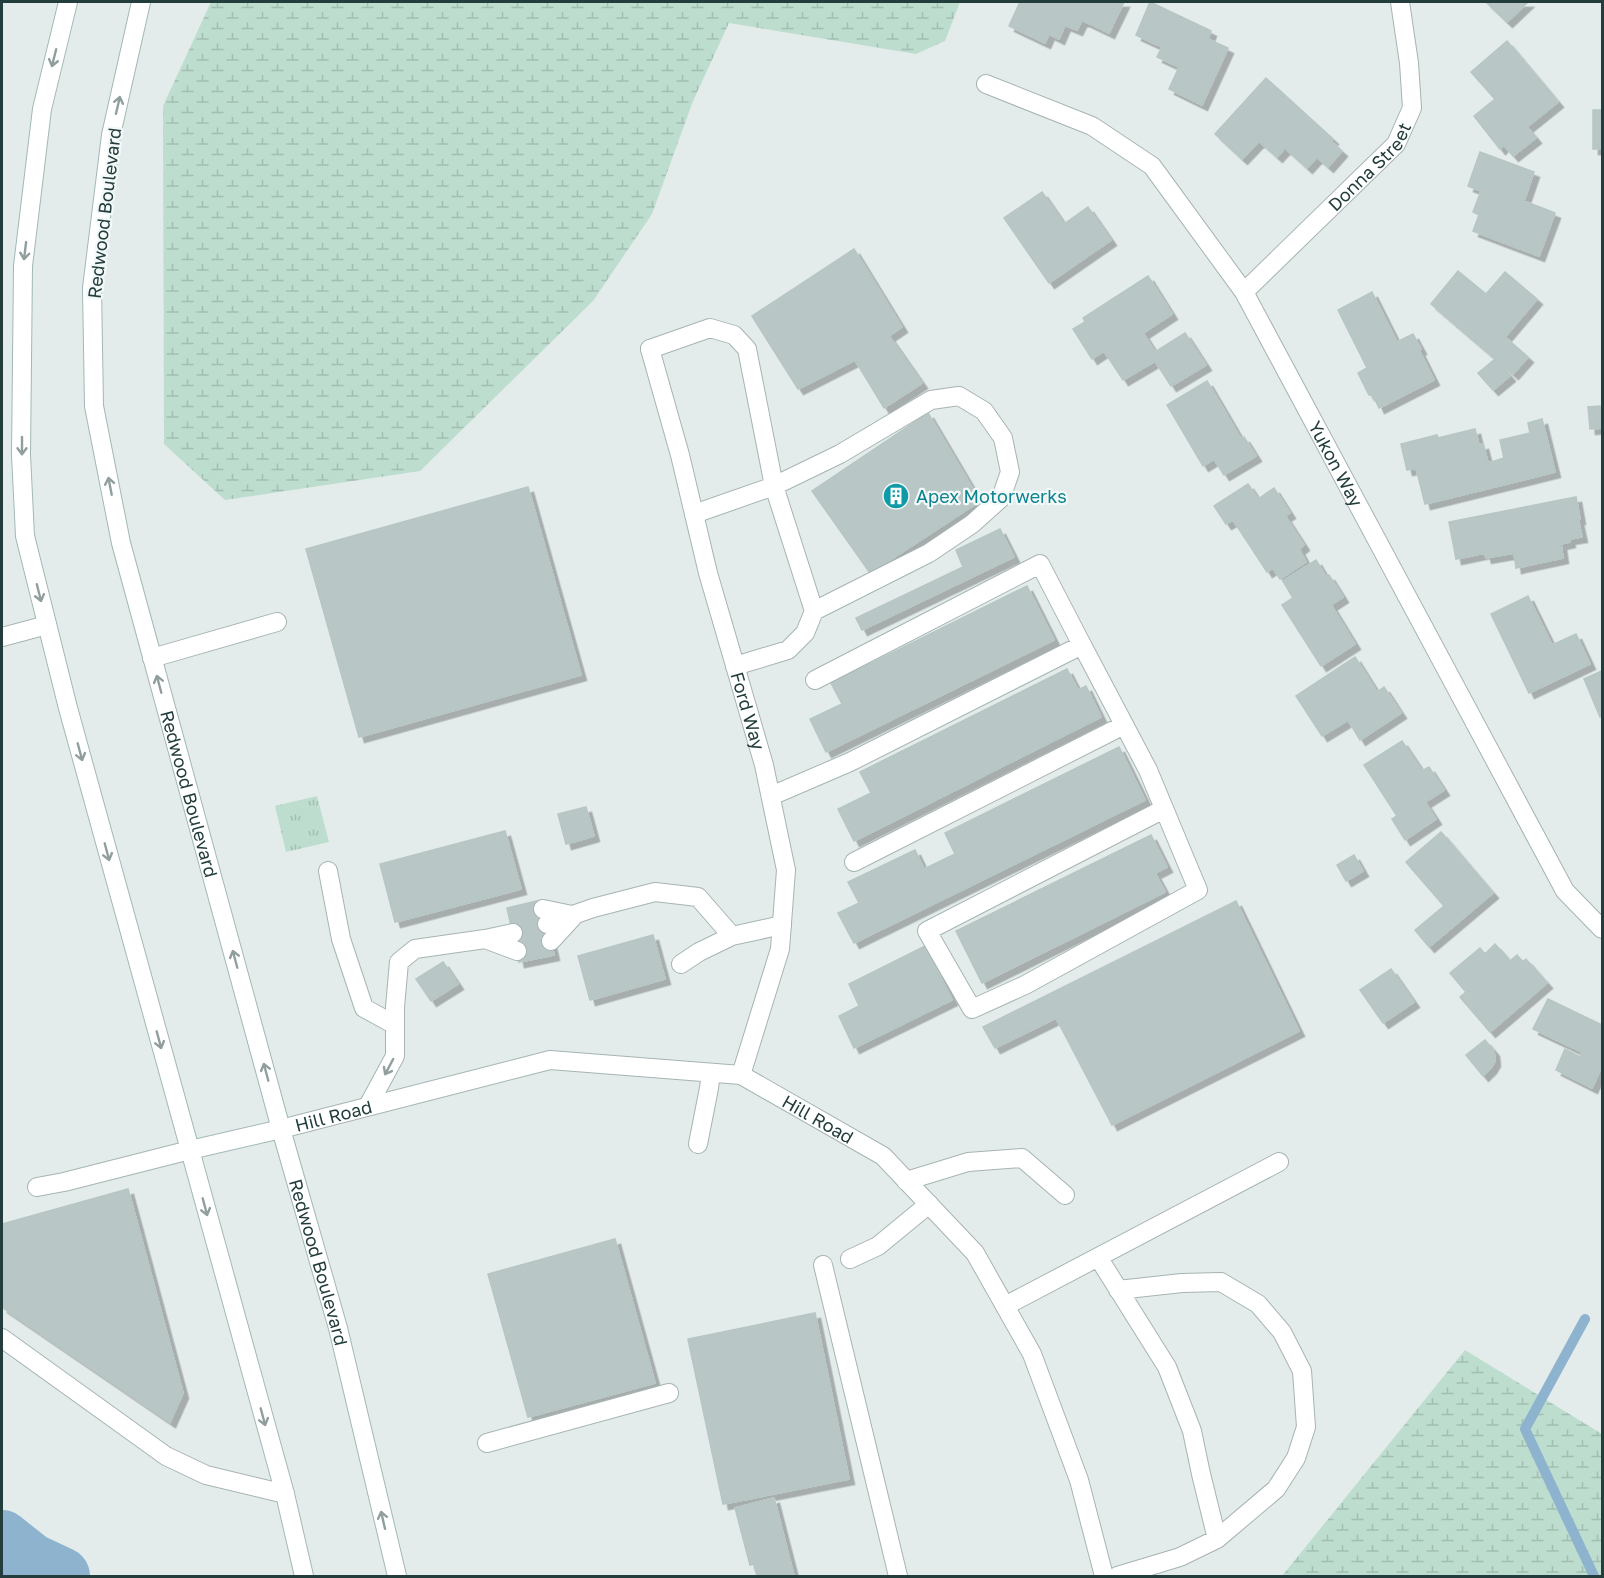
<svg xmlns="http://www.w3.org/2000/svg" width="1604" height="1578" viewBox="0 0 1604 1578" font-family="'Golos Text',sans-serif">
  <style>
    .grass { fill: url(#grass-tufts) }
    .wetland { fill: url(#wetland-marsh) }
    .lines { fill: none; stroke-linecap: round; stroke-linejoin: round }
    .stream { stroke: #8db3cf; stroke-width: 10 }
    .river { stroke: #8db3cf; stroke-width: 58 }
    .building { fill: #b8c7c5; stroke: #b6c6c3; stroke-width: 1.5; filter: url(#shadow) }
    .service-casing { stroke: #a6b4b3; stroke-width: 20 }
    .minor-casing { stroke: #a6b4b3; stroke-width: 20 }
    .secondary-casing { stroke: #a2b8b6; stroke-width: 20 }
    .service { stroke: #fff; stroke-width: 18 }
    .minor { stroke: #fff; stroke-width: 18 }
    .secondary { stroke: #fff; stroke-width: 18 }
    .oneway { stroke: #919e9e }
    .labels { text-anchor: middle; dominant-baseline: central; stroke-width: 4.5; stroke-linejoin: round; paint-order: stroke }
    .street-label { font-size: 18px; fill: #233d3d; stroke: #f3f9f8 }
    .culture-label { font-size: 18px; fill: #0d838f; stroke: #f3f9f8; text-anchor: start }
  </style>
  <defs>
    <pattern id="grass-tufts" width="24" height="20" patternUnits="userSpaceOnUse" patternTransform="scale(1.5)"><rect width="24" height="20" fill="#bdddce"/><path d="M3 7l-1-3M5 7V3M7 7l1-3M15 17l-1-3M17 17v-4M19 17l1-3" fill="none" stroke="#a2bfb2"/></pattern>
    <pattern id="wetland-marsh" width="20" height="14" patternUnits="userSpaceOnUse" patternTransform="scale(1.5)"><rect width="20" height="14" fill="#bdddce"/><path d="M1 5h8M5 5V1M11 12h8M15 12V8" fill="none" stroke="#a2bfb2"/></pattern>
    <filter id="shadow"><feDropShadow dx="5.5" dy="5.5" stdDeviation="0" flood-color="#0004"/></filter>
  </defs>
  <rect width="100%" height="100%" fill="#e3eceb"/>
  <path class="grass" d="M317,796L329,842L286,852L275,806Z"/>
  <path class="wetland" d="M211,2H960L945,41L916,54L729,23L693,101L652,214L593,301L420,471L225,500L164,444L163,106Z
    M1465,1350L1602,1434V1576H1282Z"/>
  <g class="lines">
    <path class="stream" d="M1585,1319L1525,1429L1594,1576"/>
    <path class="river" d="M2,1539L31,1562L61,1576"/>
  </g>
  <path class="building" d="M1020,2H1124L1109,33L1082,20L1077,30L1065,25L1059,39L1049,34L1045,43L1009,26Z
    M1150,2L1211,31L1208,39L1228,48L1202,105L1169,89L1179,67L1157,57L1162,47L1136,35Z
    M1486,2H1528L1507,22Z
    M1507,41L1558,102L1527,127L1536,138L1513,156L1504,145L1500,149L1474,116L1495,99L1471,72Z
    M1266,78L1333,139L1331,141L1342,151L1328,167L1317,157L1307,168L1285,148L1277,157L1259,141L1242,159L1215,134Z
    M1593,110H1602V149H1593Z
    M1480,152L1534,172L1524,201L1555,213L1539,256L1473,231L1479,215L1473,212L1481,191L1468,186Z
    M1042,192L1064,224L1088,207L1111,240L1049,283L1004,218Z
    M854,249L902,327L889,336L922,383L884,408L855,360L798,389L752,316Z
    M1458,271L1486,294L1505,272L1537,299L1505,337L1528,357L1513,374L1431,304Z
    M1148,276L1172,314L1143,333L1155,352L1185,333L1206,365L1171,386L1155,361L1123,380L1104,351L1092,359L1073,329L1085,322L1083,318Z
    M1372,292L1397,342L1413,334L1421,349L1419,350L1434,380L1379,408L1373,395H1369L1358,373L1367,368L1338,310Z
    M1495,359L1510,376L1493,390L1478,373Z
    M1207,381L1241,439L1244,437L1256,456L1224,475L1214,459L1203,466L1167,405Z
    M1600,406L1602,428L1590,429L1588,407Z
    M928,413L980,501L870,573L812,491Z
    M1542,419L1555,472L1425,504L1416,468L1407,470L1401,444L1437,435L1438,438L1475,429L1479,445L1483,444L1488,463L1504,458L1500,440L1530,433L1528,423Z
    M1248,484L1258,499L1274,488L1290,513L1285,516L1304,545L1299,549L1306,562L1280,579L1273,568L1267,572L1233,520L1226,524L1214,506Z
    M528,487L581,675L359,737L306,549Z
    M1576,497L1580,519H1578L1582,537L1569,539L1570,542L1561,544L1563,558L1516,568L1514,553L1486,558L1485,553L1456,559L1449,522Z
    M1000,529L1014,557L862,630L856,618L963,567L956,550Z
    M1316,560L1326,577L1329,575L1343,597L1331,605L1355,644L1321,666L1282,605L1293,598L1283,581Z
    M1027,586L1054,640L826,752L810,719L842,704L831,683Z
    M1528,596L1552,645L1576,634L1590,664L1529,693L1491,614Z
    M1355,657L1377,692L1384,687L1401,713L1360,740L1348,720L1322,736L1296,696Z
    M1067,669L1078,690L1086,686L1101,717L854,841L838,809L871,793L860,772Z
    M1602,671V716L1600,717L1584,679Z
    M1402,741L1422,771L1429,767L1444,790L1425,802L1436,819L1405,840L1392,819L1397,816L1364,765Z
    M1119,747L1145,800L854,943L838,913L859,903L848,882L915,850L924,869L955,854L945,833Z
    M586,807L594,836L566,844L558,814Z
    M505,831L521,889L395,922L380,864Z
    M1441,832L1493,893L1429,947L1415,930L1444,906L1406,862Z
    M1151,835L1167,867L1155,873L1165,892L982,983L956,931Z
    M1354,855L1363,871L1346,881L1337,865Z
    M541,900L554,955L519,962L507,908Z
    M1236,901L1299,1031L1112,1125L1056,1018L995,1048L983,1027Z
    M653,935L665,979L590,1000L578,956Z
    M1495,944L1510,961L1517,955L1523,962L1526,959L1547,983L1490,1032L1460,997L1466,992L1450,973L1480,948L1485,954Z
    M925,946L952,1000L854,1048L839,1016L859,1006L849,984Z
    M443,962L458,984L431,1001L416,979Z
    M1391,969L1414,1002L1383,1023L1360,990Z
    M1548,999L1602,1025V1066L1592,1088L1556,1070L1565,1049L1580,1057L1582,1052L1533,1029Z
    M1485,1040L1494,1051L1495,1061L1491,1068L1483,1076L1466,1055Z
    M128,1189L183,1393L170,1422L2,1307V1224Z
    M615,1239L655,1383L528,1417L488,1274Z
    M815,1313L849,1479L723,1504L688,1339Z
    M774,1498L794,1576H757L754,1564L750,1565L735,1508Z"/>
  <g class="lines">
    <defs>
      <path id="service" d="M650,349L710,328L734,335L747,349L774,486L814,611L805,633L788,650L735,666
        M694,514L774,486L840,454L931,400L959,396L984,411L1003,438L1010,472L1001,498L972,524L929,553L814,611
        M2,637L47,625
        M152,658L277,622
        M815,680L1040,564L1082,645
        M771,796L850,762L1082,645L1148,770L1198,890L1025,985L972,1009L927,931L1164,809
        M854,862L1124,725
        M328,871L341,939L364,1008L395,1025
        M543,909L572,915
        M547,924L593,908L655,892L698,897L732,936
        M485,939L517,951
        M551,941L573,917
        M681,964L699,952L732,936L782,925
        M368,1106L395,1056V1007L399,962L415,949L485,939L513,933
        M698,1144L709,1088L711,1073
        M906,1181L968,1162L1022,1158L1065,1195
        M37,1187L64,1182L190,1150
        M1098,1257L1167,1367L1192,1431L1201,1474L1217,1539
        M850,1259L878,1246L929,1204
        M823,1265L898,1576
        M1005,1306L1279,1162
        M2,1338L166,1456L206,1475L285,1494
        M487,1443L669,1393
        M1117,1576L1180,1557L1217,1539L1276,1489L1296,1458L1306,1427L1302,1371L1282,1332L1258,1304L1221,1282L1182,1283L1118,1290"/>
      <g id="minor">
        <path id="s1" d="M986,84L1092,126L1152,166L1244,292L1565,891L1602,929"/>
        <path id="s2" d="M1244,292L1396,144L1412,108L1409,63L1400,2"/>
        <path id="s3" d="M650,349L680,455L708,573L764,765L786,870L780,949L741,1075"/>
        <path id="s4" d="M281,1129L550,1060L741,1075L883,1156L975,1253L1032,1354L1079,1480L1104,1576"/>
      </g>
      <g id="secondary">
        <path d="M68,2L42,109L23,266L21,455L25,536L68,708L285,1494L304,1576"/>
        <path id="s5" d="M141,2L111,135L92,288L94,406L121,543L281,1129L338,1328L397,1576"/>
        <path d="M190,1150L281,1129"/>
      </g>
    </defs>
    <use href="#service" class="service-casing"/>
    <use href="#minor" class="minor-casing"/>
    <use href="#secondary" class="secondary-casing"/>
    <use href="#service" class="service"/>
    <use href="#minor" class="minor"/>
    <use href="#secondary" class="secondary"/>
  </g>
  <defs><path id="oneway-shaft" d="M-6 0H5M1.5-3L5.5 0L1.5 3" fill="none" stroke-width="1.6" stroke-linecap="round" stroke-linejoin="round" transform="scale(1.5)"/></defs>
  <g class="oneway">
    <use href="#oneway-shaft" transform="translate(54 58) rotate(104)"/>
    <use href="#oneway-shaft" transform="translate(118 105) rotate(-77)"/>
    <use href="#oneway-shaft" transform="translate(25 251) rotate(97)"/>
    <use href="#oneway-shaft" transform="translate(22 446) rotate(90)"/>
    <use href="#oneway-shaft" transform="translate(110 486) rotate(-101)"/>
    <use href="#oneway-shaft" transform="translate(39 593) rotate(76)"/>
    <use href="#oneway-shaft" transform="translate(159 684) rotate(-105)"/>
    <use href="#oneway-shaft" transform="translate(80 752) rotate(75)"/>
    <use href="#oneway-shaft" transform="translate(107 852) rotate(75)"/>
    <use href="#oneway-shaft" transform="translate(235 959) rotate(-105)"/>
    <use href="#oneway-shaft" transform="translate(159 1040) rotate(75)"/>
    <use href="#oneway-shaft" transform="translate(389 1067) rotate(118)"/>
    <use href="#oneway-shaft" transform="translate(266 1072) rotate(-105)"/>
    <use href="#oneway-shaft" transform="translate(205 1207) rotate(75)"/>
    <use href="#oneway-shaft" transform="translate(263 1417) rotate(75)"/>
    <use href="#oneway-shaft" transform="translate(383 1520) rotate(-103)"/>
  </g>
  <defs>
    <symbol id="building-disc" viewBox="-11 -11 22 22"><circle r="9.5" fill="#0f9aa8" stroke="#f3f9f8"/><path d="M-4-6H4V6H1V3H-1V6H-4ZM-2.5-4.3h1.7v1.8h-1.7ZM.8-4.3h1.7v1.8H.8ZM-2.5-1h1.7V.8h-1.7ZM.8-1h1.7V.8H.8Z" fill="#fff"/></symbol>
  </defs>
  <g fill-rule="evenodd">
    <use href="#building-disc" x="881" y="481" width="30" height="30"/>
  </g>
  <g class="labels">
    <g class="street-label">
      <text stroke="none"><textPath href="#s2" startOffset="178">Donna Street</textPath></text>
      <text transform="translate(104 213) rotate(-83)">Redwood Boulevard</text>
      <text stroke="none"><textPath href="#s1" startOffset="537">Yukon Way</textPath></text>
      <text stroke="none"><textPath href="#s3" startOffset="375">Ford Way</textPath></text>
      <text stroke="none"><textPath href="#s5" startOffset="808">Redwood Boulevard</textPath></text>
      <text stroke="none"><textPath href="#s4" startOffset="54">Hill Road</textPath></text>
      <text stroke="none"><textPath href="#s4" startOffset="558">Hill Road</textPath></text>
      <text stroke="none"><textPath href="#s5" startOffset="1294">Redwood Boulevard</textPath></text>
    </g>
    <g class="culture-label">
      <text x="916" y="496">Apex Motorwerks</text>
    </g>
  </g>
  <rect width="1604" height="1578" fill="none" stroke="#233d3d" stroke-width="6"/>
</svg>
